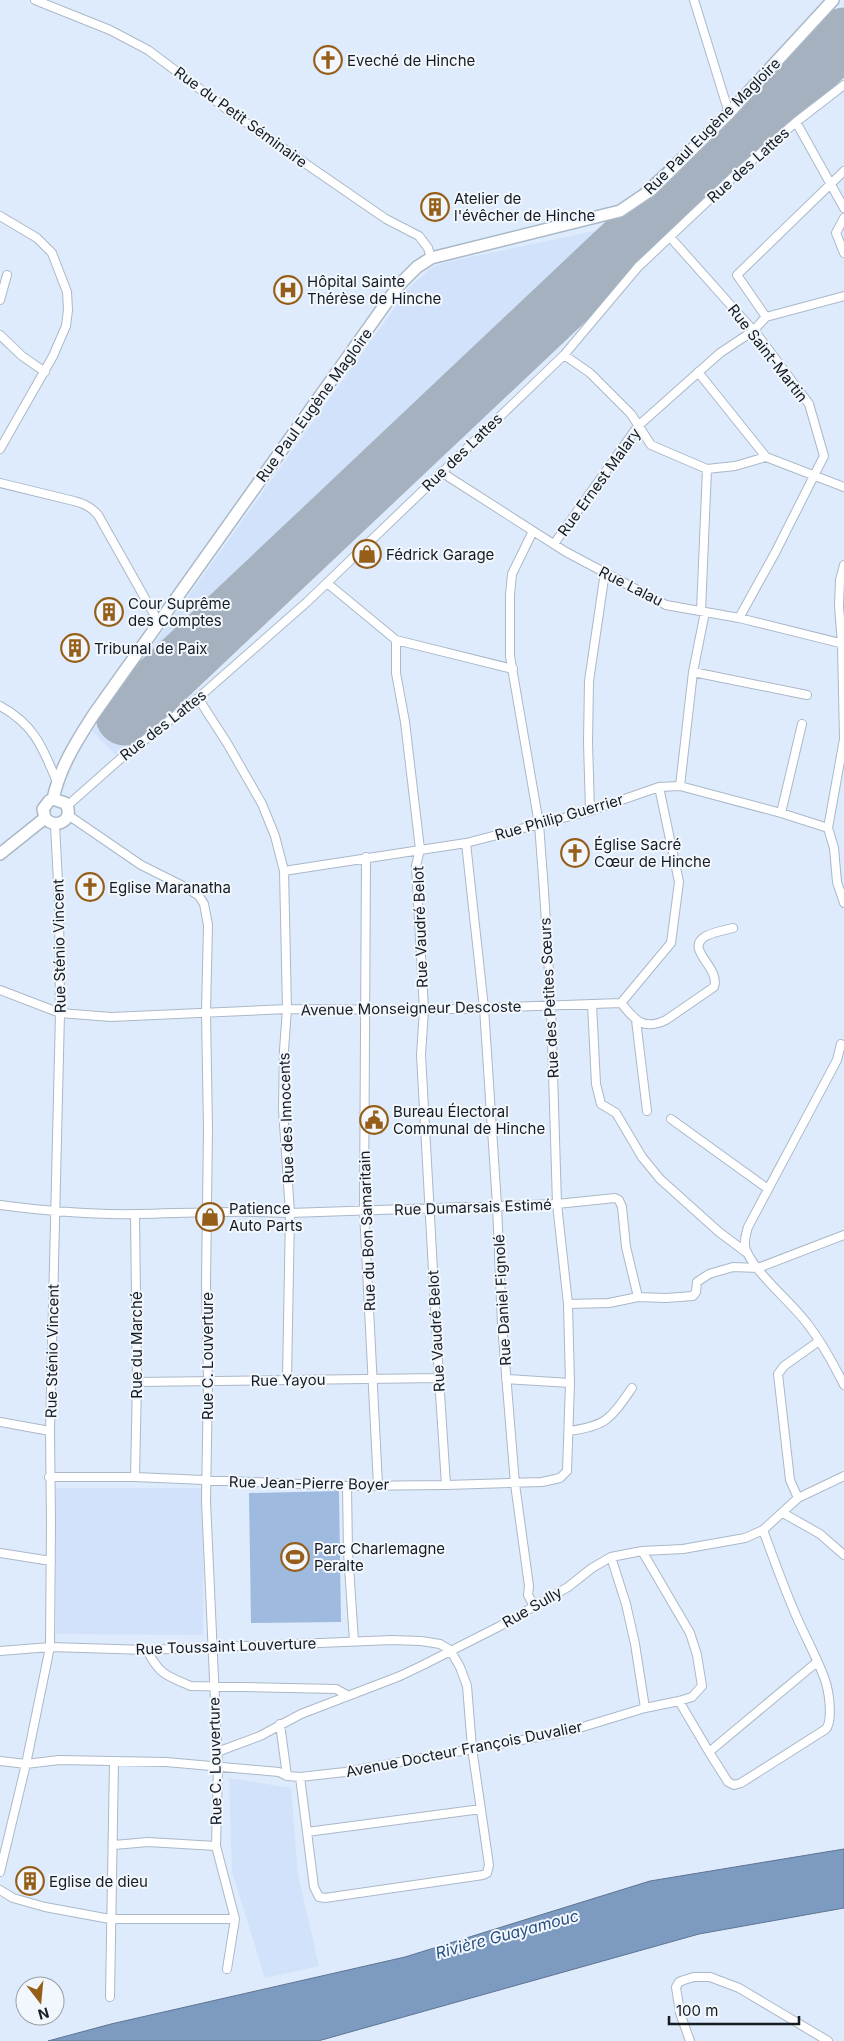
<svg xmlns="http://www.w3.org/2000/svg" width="844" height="2041" viewBox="0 0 844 2041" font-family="Inter,sans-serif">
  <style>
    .built { fill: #d1e2fa }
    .park { fill: #9fbadf }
    .water { fill: #7d9ac1; stroke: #5e7491 }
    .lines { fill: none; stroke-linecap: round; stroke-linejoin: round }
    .runway { stroke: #a6b1bf; stroke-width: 59 }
    .minor-casing { stroke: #abb8c8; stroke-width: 10 }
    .secondary-casing { stroke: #abb8c8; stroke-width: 14 }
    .minor { stroke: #fff; stroke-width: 8 }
    .secondary { stroke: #fff; stroke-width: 11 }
    .labels { text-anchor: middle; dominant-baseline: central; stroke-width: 4; stroke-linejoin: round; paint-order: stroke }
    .poi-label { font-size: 15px; fill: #171b22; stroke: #f2f7fe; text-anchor: start }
    .street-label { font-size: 15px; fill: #171b22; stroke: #f2f7fe }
    .water-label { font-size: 16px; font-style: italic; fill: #274e81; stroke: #f2f7fe }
  </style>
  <rect width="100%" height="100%" fill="#deebfc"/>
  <path class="built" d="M844,8V64L116,755L92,731L408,289L430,269L443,263L589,232L625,222L650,203Z
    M56,1488H204L203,1635L56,1634Z
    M229,1778L291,1788L298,1875L319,1966L265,1978L232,1872Z"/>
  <path class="park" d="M339,1491L341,1622L251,1623L249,1493Z"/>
  <path class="water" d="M844,1849V1908L699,1934L318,2041H48L111,2024L405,1957L650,1881Z"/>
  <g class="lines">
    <path class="runway" d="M125,716L844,37"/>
    <defs>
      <path id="minor" d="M35,0L110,30L148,50L232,113L386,219L419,236L428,248L431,258
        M694,0L729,113
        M796,122L844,208
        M0,216L37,238L52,253L67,292L68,310L66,326L53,356L0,449
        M844,218L836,233L844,253
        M670,237L759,337L809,404L824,456L775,553L739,618
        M0,300L7,275
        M766,317L737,275L844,171
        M0,335L22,356L45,372
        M564,355L590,373L631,414L651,445L707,469L735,466L766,457L844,487
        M698,372L766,457
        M441,472L566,552L666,605L739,618L844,644
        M0,483L74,501C85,504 91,507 98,515L159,623
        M554,544L638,426L720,353L753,331L766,317L844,296
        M844,565L840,580L839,606L842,644L844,739L828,828L834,848L837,882L844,903
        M327,583L396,640L513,669
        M701,611L707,469
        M396,640V673L405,722L420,849L416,866L424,1010L421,1055L439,1378L446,1485
        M693,672L807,695
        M198,698L227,743L262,804L275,836L284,871L287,1009L284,1050L283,1109L290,1213L287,1379
        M0,706C34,724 43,748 57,782
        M680,786L693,672L705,612
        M67,806L119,760L198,698L307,602L564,355L638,267L733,177L796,122L844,85
        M590,811L588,742L589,681L605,572
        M781,813L802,724
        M68,815L141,865L187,888L199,896L204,904L208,925L206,1012L208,1129L206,1284L208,1382L206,1501L218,1767L216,1846L235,1919L227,1969
        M466,843L484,1008L497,1205L502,1325L515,1484L529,1586L528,1595L534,1606
        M366,857L364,1211L378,1485
        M284,871L466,843L590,811L659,787L680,786L781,813L828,828
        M0,990L60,1013L111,1017L287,1009L424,1010L621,1003L671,943L679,882L659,787
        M621,1003C635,1020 643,1031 666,1020L714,987C721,967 683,949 706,936C714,932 725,930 733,928
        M592,1004L596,1084L601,1104L616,1113L642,1157L660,1179L719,1232L747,1253
        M636,1020L647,1111
        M844,1046L841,1044L837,1060L748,1227C746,1235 743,1243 746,1250C756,1274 789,1300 806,1322C821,1341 833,1363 844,1385
        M671,1119L768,1189
        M0,1205C45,1211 92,1215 137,1214C188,1213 239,1210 290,1213L557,1204L615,1198L619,1200L622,1207L626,1247L638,1297L666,1298L693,1296L696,1292L697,1282L709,1274L733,1267L758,1268L844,1235
        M135,1214L137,1382L135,1477
        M568,1304L609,1303L638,1297
        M506,1379L570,1383
        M137,1382L439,1378
        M0,1422L50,1431
        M569,1431C607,1426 611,1418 632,1388
        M49,1477H135L347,1486L446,1485L542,1482L560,1478L567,1471L570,1383L568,1304L557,1204L551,1006L544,891L539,824L510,656V595L512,574L533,531
        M347,1486L348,1552L354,1641
        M798,1498L790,1480L778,1374L784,1366L819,1341
        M783,1513L820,1534L844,1555
        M763,1530C774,1560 785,1591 798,1620C807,1640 818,1660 825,1680C829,1691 833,1720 826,1729L741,1783L734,1785L728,1782L709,1752L817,1662
        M0,1553L51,1561
        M611,1557L626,1604L635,1644L645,1708
        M147,1650C159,1674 166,1676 191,1686L336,1689L347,1695
        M0,1651L50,1647L147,1650L392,1640L421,1641L440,1644L450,1650L460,1667L467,1686L472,1748L489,1865L487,1873L483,1875L325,1898L319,1897L314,1887L300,1777
        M679,1701L709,1752
        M280,1724L287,1776
        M217,1752L260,1736L301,1714L400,1676L423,1665L500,1626L568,1587L592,1568L611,1557L642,1551L683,1549L745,1538L763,1530L798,1498L844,1476
        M0,1761L26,1764L59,1760L166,1762L279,1772L287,1776L300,1777L345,1772L566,1732L645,1708L679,1701L692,1697L702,1686L697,1655L690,1633L642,1551
        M307,1832L481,1809
        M114,1845L148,1842L216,1846
        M0,1872L26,1764L50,1647L51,1522L50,1431L60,1013L59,901L55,825
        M0,1890L13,1898L45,1907L110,1919H235
        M110,1997L114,1761
        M690,2041L680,2013L676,1987L679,1982L684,1980L694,1977H710L739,1988L828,2041"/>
      <path id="secondary" d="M53,799C60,767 76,742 94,714L399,285L417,267L431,258L620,211L651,190L729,113L833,0
        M45,818C57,832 76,817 65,803L53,799
        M45,818L43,809L49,801L53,799
        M0,854L45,818"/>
    </defs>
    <use href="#minor" class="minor-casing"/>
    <use href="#secondary" class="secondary-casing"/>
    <use href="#minor" class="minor"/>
    <use href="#secondary" class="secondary"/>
  </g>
  <defs>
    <symbol id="church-ring" viewBox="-11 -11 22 22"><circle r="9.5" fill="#f2f7fe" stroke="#965f19" stroke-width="1.5"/><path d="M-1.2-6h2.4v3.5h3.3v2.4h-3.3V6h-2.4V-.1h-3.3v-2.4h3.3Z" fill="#965f19"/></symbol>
    <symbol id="building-ring" viewBox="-11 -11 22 22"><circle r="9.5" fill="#f2f7fe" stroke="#965f19" stroke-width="1.5"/><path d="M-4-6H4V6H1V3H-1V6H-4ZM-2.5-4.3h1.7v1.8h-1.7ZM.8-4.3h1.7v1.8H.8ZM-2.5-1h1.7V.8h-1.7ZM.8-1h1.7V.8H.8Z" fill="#965f19"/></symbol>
    <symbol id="hospital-ring" viewBox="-11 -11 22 22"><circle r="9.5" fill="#f2f7fe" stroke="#965f19" stroke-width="1.5"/><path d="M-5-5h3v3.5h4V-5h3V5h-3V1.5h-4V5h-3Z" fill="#965f19"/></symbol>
    <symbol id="shop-ring" viewBox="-11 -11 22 22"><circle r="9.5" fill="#f2f7fe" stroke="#965f19" stroke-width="1.5"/><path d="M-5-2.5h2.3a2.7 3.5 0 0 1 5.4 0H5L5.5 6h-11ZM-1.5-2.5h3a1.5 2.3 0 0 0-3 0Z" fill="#965f19"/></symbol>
    <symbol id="civic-ring" viewBox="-11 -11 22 22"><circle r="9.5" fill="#f2f7fe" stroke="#965f19" stroke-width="1.5"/><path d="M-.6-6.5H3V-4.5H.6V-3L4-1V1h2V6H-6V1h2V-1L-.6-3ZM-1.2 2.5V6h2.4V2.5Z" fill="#965f19"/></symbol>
    <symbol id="stadium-ring" viewBox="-11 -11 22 22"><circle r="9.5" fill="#f2f7fe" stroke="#965f19" stroke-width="1.5"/><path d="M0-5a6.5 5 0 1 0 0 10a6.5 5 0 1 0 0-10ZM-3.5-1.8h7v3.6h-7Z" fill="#965f19"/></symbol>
  </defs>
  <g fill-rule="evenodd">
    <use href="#church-ring" x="312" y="44" width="32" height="32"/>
    <use href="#building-ring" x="419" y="191" width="32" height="32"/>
    <use href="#hospital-ring" x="272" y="274" width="32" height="32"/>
    <use href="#shop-ring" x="351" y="538" width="32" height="32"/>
    <use href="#building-ring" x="93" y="596" width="32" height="32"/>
    <use href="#building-ring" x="59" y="632" width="32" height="32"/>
    <use href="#church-ring" x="559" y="837" width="32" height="32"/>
    <use href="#church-ring" x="74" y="871" width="32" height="32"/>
    <use href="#civic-ring" x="358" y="1104" width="32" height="32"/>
    <use href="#shop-ring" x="194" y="1201" width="32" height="32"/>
    <use href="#stadium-ring" x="279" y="1541" width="32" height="32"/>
    <use href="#building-ring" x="14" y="1865" width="32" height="32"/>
  </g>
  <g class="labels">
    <g class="poi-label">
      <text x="347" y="60">Eveché de Hinche</text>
      <text x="454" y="198">Atelier de<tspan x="454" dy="17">l'évêcher de Hinche</tspan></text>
      <text x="307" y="281">Hôpital Sainte<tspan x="307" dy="17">Thérèse de Hinche</tspan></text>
      <text x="386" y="554">Fédrick Garage</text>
      <text x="128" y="603">Cour Suprême<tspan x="128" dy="17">des Comptes</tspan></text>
      <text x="94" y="648">Tribunal de Paix</text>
      <text x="594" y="844">Église Sacré<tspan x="594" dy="17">Cœur de Hinche</tspan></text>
      <text x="109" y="887">Eglise Maranatha</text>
      <text x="393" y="1111">Bureau Électoral<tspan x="393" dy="17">Communal de Hinche</tspan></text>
      <text x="229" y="1208">Patience<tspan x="229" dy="17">Auto Parts</tspan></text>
      <text x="314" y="1548">Parc Charlemagne<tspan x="314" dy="17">Peralte</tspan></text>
      <text x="49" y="1881">Eglise de dieu</text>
    </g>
    <g class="street-label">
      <text transform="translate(241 117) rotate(36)">Rue du Petit Séminaire</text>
      <text transform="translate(712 126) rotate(-45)">Rue Paul Eugène Magloire</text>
      <text transform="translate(748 165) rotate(-42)">Rue des Lattes</text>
      <text transform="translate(768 353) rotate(52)">Rue Saint-Martin</text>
      <text transform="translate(314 405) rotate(-54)">Rue Paul Eugène Magloire</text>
      <text transform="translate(462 452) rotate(-44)">Rue des Lattes</text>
      <text transform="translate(599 482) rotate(-54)">Rue Ernest Malary</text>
      <text transform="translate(631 586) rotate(27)">Rue Lalau</text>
      <text transform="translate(163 725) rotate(-38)">Rue des Lattes</text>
      <text transform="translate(559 817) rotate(-16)">Rue Philip Guerrier</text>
      <text transform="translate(420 927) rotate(-92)">Rue Vaudré Belot</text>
      <text transform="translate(59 946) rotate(-91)">Rue Sténio Vincent</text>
      <text transform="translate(549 998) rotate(-93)">Rue des Petites Sœurs</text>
      <text transform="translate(411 1008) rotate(-1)">Avenue Monseigneur Descoste</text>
      <text transform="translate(286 1118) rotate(-92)">Rue des Innocents</text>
      <text transform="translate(473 1207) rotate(-2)">Rue Dumarsais Estimé</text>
      <text transform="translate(367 1231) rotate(-92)">Rue du Bon Samaritain</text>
      <text transform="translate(502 1300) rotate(-93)">Rue Daniel Fignolé</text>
      <text transform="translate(436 1331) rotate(-93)">Rue Vaudré Belot</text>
      <text transform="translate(136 1345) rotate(-90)">Rue du Marché</text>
      <text transform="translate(52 1351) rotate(-89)">Rue Sténio Vincent</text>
      <text transform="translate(207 1356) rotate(-90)">Rue C. Louverture</text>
      <text transform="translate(288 1380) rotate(-1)">Rue Yayou</text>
      <text transform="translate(309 1483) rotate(1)">Rue Jean-Pierre Boyer</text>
      <text transform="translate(532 1607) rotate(-30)">Rue Sully</text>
      <text transform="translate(226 1646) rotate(-2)">Rue Toussaint Louverture</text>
      <text transform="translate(464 1749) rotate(-11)">Avenue Docteur François Duvalier</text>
      <text transform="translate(215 1761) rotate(-91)">Rue C. Louverture</text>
    </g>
    <g class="water-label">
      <text transform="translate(507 1934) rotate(-15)">Rivière Guayamouc</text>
    </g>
  </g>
  <g transform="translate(40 2001) rotate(164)"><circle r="24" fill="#f2f7fe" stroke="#9a9fa6"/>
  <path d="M0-4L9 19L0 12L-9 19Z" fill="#965f19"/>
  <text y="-8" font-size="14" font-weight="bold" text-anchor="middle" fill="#171b22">N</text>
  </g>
  <path d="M669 2016v8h130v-8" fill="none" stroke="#171b22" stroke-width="2.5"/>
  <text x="676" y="2016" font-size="15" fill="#171b22" stroke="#f2f7fe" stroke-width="4" paint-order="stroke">100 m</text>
</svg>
